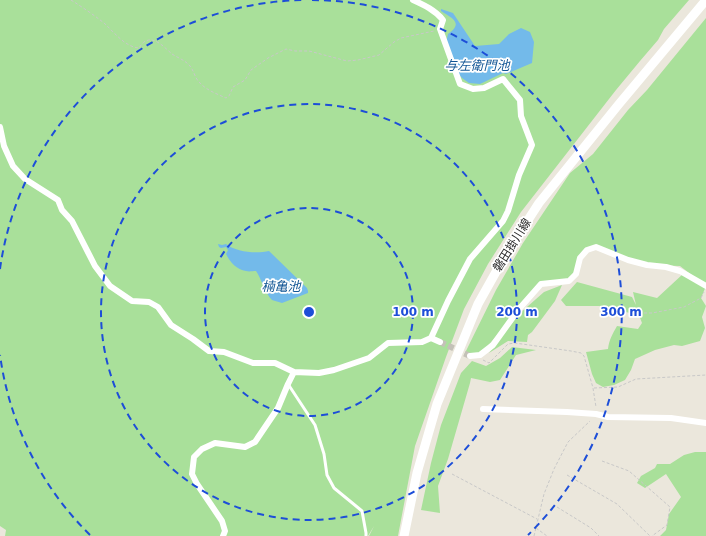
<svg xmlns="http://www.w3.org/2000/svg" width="706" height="536" viewBox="0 0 706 536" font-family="'DejaVu Sans','Noto Sans JP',sans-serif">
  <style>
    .green { fill: #a9e09a }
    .water { fill: #73baea }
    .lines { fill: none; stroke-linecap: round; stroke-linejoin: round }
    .minor-tunnel { stroke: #c4c1b8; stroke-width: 6; stroke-dasharray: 6 3; stroke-linecap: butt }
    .path { stroke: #c8c8c8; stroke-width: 1; stroke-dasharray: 3 2; stroke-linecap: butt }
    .service { stroke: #fff; stroke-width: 3 }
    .minor { stroke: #fff; stroke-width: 6 }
    .secondary { stroke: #fff; stroke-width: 9 }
    .ring { fill: none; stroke: #1d4ed8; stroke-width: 2; stroke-dasharray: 7 5 }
    .labels { text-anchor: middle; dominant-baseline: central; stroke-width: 3.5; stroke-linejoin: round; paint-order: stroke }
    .street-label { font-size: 12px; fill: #2a2a2a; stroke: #fff }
    .water-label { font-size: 13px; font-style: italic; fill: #125695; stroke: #fff }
    .centre { fill: #1d4ed8; stroke: #fff; stroke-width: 2 }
    .ring-label { font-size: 12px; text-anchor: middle; font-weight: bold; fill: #1d4ed8; stroke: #fff; stroke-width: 3.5; stroke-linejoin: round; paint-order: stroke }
  </style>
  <rect width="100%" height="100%" fill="#ebe7dc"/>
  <path class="green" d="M0,0H689L664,29L658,40L640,61L616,90L521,212L488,264L464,309L446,357L415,446L398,536H369L374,526L368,536H5L6,530L0,526Z
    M706,18V286L701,298L706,306L702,317L705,328L700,341L682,346L674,345L655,350L635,359L631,370L625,380L614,385L603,387L596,383L592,374L586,352L608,349C609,340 613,333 617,326L638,329L642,323L639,315L599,306H566L561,300L577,282L632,297L636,305L633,292L657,298L684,273L702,283L680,266L647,265L596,247L583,255L569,281L541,284L480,355H464L496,290L523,243L570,173L593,154L628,110L647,90Z
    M562,285L555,301L532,332L528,335L527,342L508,341L489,353L519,314L544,292Z
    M512,347L536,350L516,355L500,380L490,382L471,378L470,383L448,459L438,486L440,513L421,510L431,463L441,425L461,373L472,361L486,366L500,358Z
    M695,452H706V536H660L666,530L669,514L681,497L666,474L645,488L637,483L641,476L655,468L657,464H670L684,455Z"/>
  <path class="water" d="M441,9L453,13L475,46L499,44L509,34L521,28L530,32L534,42L532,63L506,74L503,73L480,84L469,83L462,78L455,70L446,43L448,34C464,23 452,18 441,11Z
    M218,244L222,245L226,244C236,252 256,254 269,251L307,288L308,291V293L282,303C279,302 275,301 272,300C266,295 261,278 256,271C252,271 249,272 246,271C237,270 230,262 226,254L228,250L226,247L221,248L219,247Z"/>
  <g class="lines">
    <path class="minor-tunnel" d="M440,342L470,356"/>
    <path class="path" d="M71,0C82,7 94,15 104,23C114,32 125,47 139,48C141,45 143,42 146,41C155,36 166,49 172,54C178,58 185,60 190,66C194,71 195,78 199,82C206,90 217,94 226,98L229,96L233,87L245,80L251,70L268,58L286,49L295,51H309L347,61L358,60L379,55L394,42L401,38L434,31
      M629,313H652L684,307L701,298L704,292
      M483,360L489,363L508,344L515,343L571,351L581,353L584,356L593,388L596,407
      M594,388L618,387L636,379L706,375
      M602,461L629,471L670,507L667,525L652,536
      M452,474L537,519
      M567,475L617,504L650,536
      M557,507L591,528L599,536
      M536,528L547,536
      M534,536L544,494L554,469L568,442L590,421"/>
    <path class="service" d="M288,384L315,425L324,454L327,475L334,488L362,511L366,533V536"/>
    <path class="minor" d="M413,0C424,5 435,10 443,20L440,29L460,84L473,89L484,88L503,79L520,100L521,116L532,145L519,175L508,211L503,221L470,259L448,301L431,338
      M0,127L4,146L13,166L25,179L58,200L62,210L72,221L95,266L110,286L132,301L149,302L158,307L171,325L193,339L209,351L224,352L253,363H275L294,372
      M470,356L480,355L493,345L519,309L541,284L569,281L576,274L580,258L587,250L596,247L628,260L647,265L666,267L680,271L706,286
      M483,409L567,412L596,414L608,417L671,418L706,423
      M223,536L225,531L222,521L197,484L192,474L194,457L202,449L215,443L245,447L255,442L278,408L288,384L294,372L319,373L334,370L369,358L388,343L422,342L431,338L440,342"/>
    <path class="secondary" d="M404,536L417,473L437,404L478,304L506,254L539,203L619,104L706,0"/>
  </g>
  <g class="ring">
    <circle cx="309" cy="312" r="104"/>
    <circle cx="309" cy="312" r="208"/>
    <path d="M90 535A312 312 0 0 1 0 355M0 269A312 312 0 0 1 306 0M312 0A312 312 0 0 1 528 535"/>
  </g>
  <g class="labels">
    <g class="street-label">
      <text transform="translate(512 245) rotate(-58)">磐田掛川線</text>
    </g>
    <g class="water-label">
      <text x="477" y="65">与左衛門池</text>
      <text x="281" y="286">楠亀池</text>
    </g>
  </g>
  <circle cx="309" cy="312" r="6" class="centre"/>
  <g class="ring-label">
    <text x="413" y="316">100 m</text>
    <text x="517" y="316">200 m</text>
    <text x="621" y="316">300 m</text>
  </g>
</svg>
